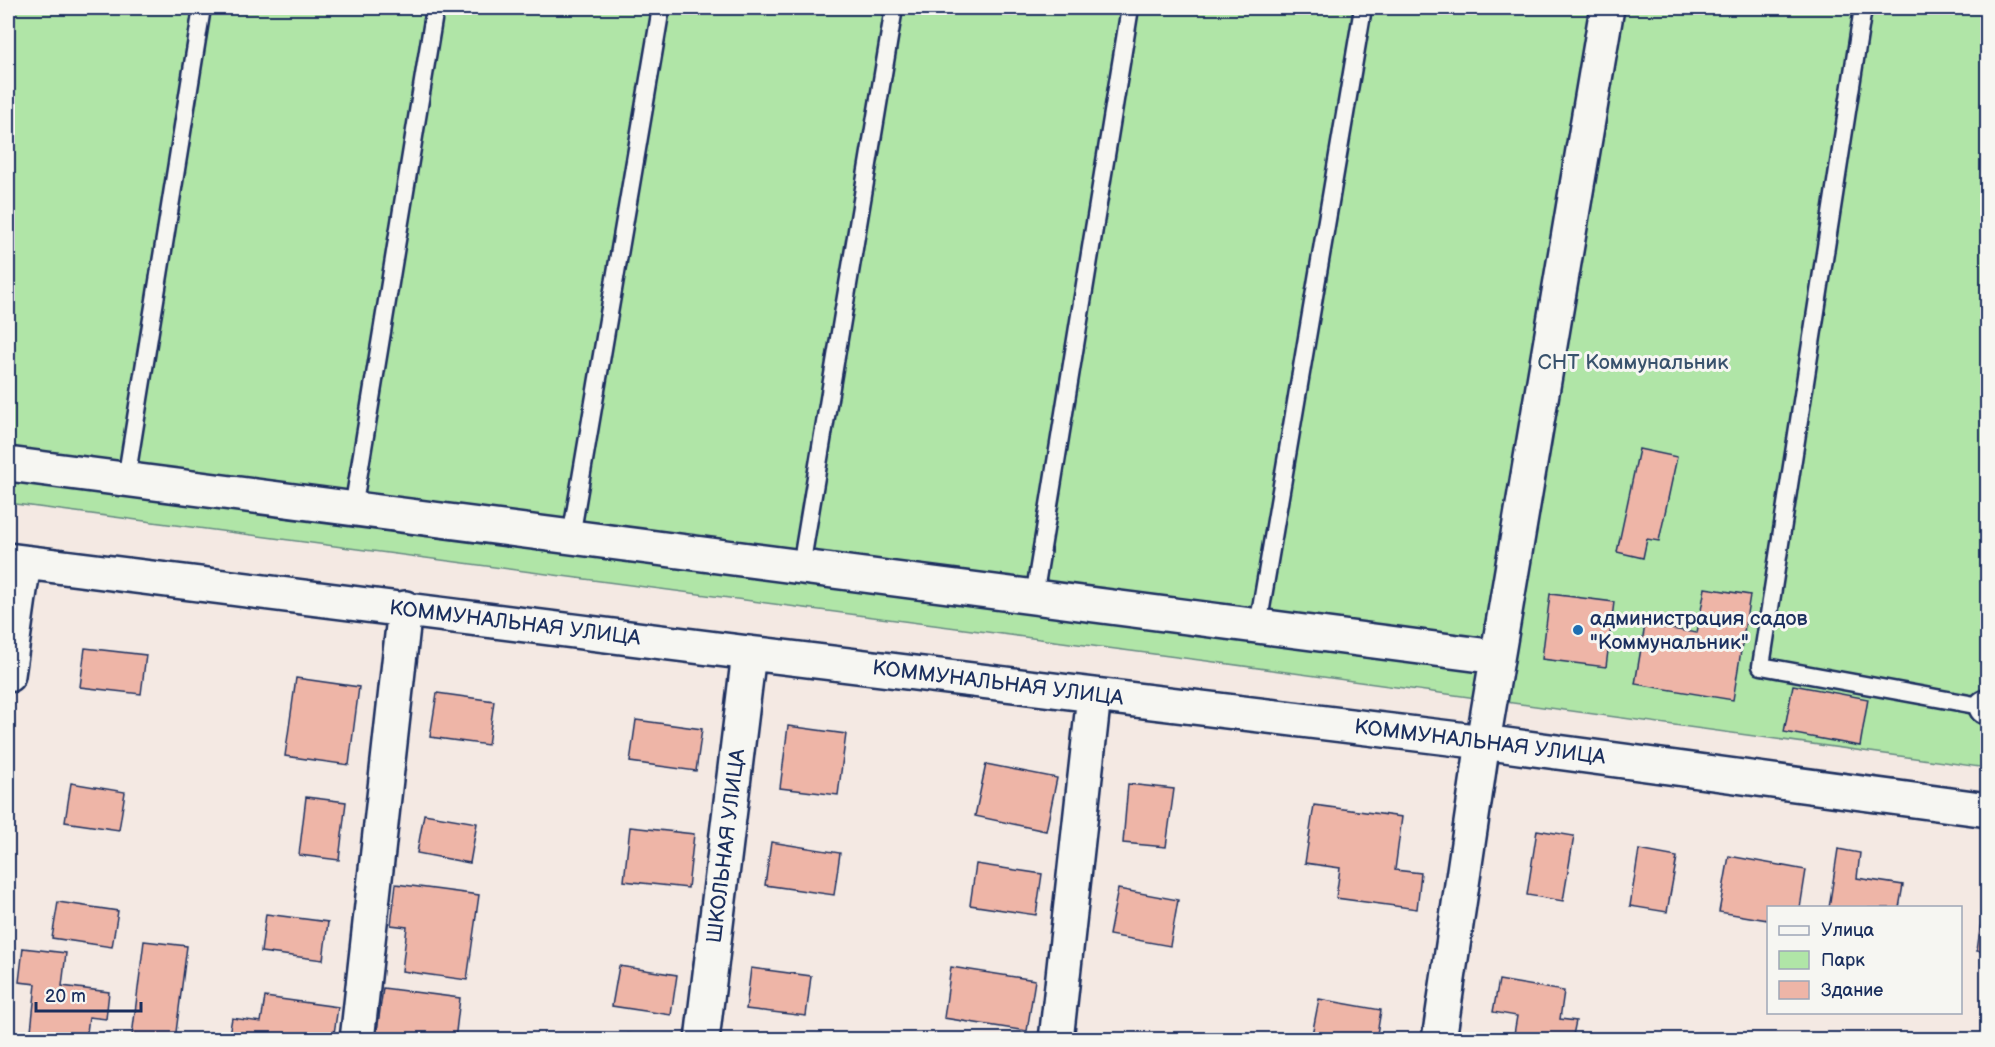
<svg xmlns="http://www.w3.org/2000/svg" width="1995" height="1047" viewBox="0 0 1995 1047" font-family="'Balsamiq Sans',sans-serif">
  <style>
    .green { fill: #b0e5a7; stroke: #668a82; stroke-width: 1.5 }
    .building { fill: #eeb5a7; stroke: #1b2f5e; stroke-width: 1.5 }
    .lines { fill: none; stroke-linecap: round; stroke-linejoin: round }
    .lane-casing { stroke: #1b2f5e; stroke-width: 21 }
    .street-casing { stroke: #1b2f5e; stroke-width: 38 }
    .lane { stroke: #f6f6f2; stroke-width: 16 }
    .street { stroke: #f6f6f2; stroke-width: 33 }
    .poi-dot { fill: #1f6fb2; stroke: #f6f6f2; stroke-width: 2 }
    .labels { text-anchor: middle; dominant-baseline: central; stroke-width: 6; stroke-linejoin: round; paint-order: stroke }
    .park-label { font-size: 21px; fill: #39536d; stroke: #f6f6f2 }
    .poi-label { font-size: 21px; fill: #1b2f5e; stroke: #f6f6f2; text-anchor: start }
    .street-label { font-size: 21px; fill: #1b2f5e; stroke: #f6f6f2 }
  </style>
  <rect width="100%" height="100%" fill="#f4e9e3"/>
  <filter id="ink" filterUnits="userSpaceOnUse"><feTurbulence type="fractalNoise" baseFrequency=".0167" numOctaves="2"/><feDisplacementMap in="SourceGraphic" scale="12" xChannelSelector="R" yChannelSelector="G"/><feConvolveMatrix kernelMatrix="1 2 1 2 8 2 1 2 1" color-interpolation-filters="sRGB"/></filter>
  <g filter="url(#ink)">
    <path class="green" d="M8,8H1987V768L1207,661L8,503Z"/>
    <path class="building" d="M1639,449L1677,457L1659,541L1647,539L1643,558L1617,552Z
      M1705,588L1750,595L1733,700L1635,684L1645,625L1697,633Z
      M1550,594L1614,602L1606,667L1542,659Z
      M85,648L146,655L141,694L80,687Z
      M296,678L359,687L349,765L285,756Z
      M1793,685L1868,699L1860,746L1784,732Z
      M437,693L494,701L488,745L430,737Z
      M636,720L702,729L696,771L630,762Z
      M788,726L846,734L838,795L780,788Z
      M986,764L1057,778L1046,831L975,816Z
      M71,783L125,792L119,830L65,822Z
      M1128,784L1174,789L1166,847L1123,843Z
      M306,797L346,802L339,860L299,855Z
      M1314,805L1402,817L1395,870L1421,873L1417,909L1336,898L1340,868L1305,863Z
      M424,814L477,823L470,863L417,853Z
      M630,827L694,834L688,888L624,881Z
      M1537,830L1574,836L1563,901L1527,895Z
      M771,842L840,853L834,895L765,885Z
      M1838,849L1860,853L1857,878L1903,885L1899,908H1829Z
      M1639,850L1677,857L1667,912L1630,906Z
      M1729,856L1806,870L1800,908H1768V920L1719,912Z
      M976,864L1042,874L1036,915L970,905Z
      M396,884L479,895L467,980L402,971L407,927L391,925Z
      M1986,886H1988V952L1977,951Z
      M1118,889L1178,900L1170,946L1109,935Z
      M58,902L118,911L112,947L52,938Z
      M266,914L328,922L323,960L261,952Z
      M144,941L187,946L175,1040L132,1036Z
      M23,948L66,953L62,986L109,992L106,1019L89,1017L86,1040H30L36,984L19,982Z
      M619,966L677,975L671,1015L612,1006Z
      M951,967L1035,980L1027,1031L944,1018Z
      M751,968L811,976L806,1016L746,1009Z
      M1499,980L1564,991L1560,1019L1576,1021L1572,1040H1513L1517,1016L1493,1012Z
      M383,988L460,998L455,1040L376,1039Z
      M265,997L338,1007L333,1040H228L232,1018L261,1022Z
      M1319,999L1381,1010L1376,1040H1311Z
      M628,1034L667,1040H627Z"/>
    <g class="lines">
      <defs>
        <path id="lane" d="M1863,8L1761,666L1986,707L1987,701
          M126,480L202,8
          M353,509L435,8
          M571,537L661,8
          M801,567L894,8
          M1034,597L1130,8
          M1258,626L1363,8"/>
        <path id="street" d="M8,464L1497,657
          M8,560L749,653L1483,742L1988,810
          M8,675L24,562
          M1986,707H1988
          M357,1040L405,608
          M702,1040L749,653
          M1056,1040L1094,695
          M1439,1040L1483,742L1607,8"/>
      </defs>
      <use href="#lane" class="lane-casing"/>
      <use href="#street" class="street-casing"/>
      <use href="#lane" class="lane"/>
      <use href="#street" class="street"/>
    </g>
  </g>
  <circle class="poi-dot" cx="1578" cy="630" r="6"/>
  <g class="labels">
    <g class="park-label">
      <text x="1633" y="362">СНТ Коммунальник</text>
    </g>
    <g class="poi-label">
      <text x="1590" y="618">администрация садов<tspan x="1590" dy="24">"Коммунальник"</tspan></text>
    </g>
    <g class="street-label">
      <text transform="translate(515 623) rotate(7)">КОММУНАЛЬНАЯ УЛИЦА</text>
      <text transform="translate(998 683) rotate(7)">КОММУНАЛЬНАЯ УЛИЦА</text>
      <text transform="translate(1480 742) rotate(7)">КОММУНАЛЬНАЯ УЛИЦА</text>
      <text transform="translate(726 846) rotate(-83)">ШКОЛЬНАЯ УЛИЦА</text>
    </g>
  </g>
  <rect width="1995" height="1047" fill="none" stroke="#f6f6f2" stroke-width="30"/>
  <rect x="15" y="15" width="1965" height="1017" fill="none" stroke="#1b2f5e" stroke-width="2" filter="url(#ink)"/>
  <rect x="1767" y="906" width="195" height="108" fill="#f6f6f2" stroke="#9ea6b7" stroke-width="1.5"/>
  <rect x="1779" y="926" width="30" height="9" fill="#f6f6f2" stroke="#9ea6b7" stroke-width="1.5"/>
  <text x="1821" y="936" font-size="18" fill="#1b2f5e">Улица</text>
  <rect x="1779" y="951" width="30" height="18" fill="#b0e5a7" stroke="#9ea6b7" stroke-width="1.5"/>
  <text x="1821" y="966" font-size="18" fill="#1b2f5e">Парк</text>
  <rect x="1779" y="981" width="30" height="18" fill="#eeb5a7" stroke="#9ea6b7" stroke-width="1.5"/>
  <text x="1821" y="996" font-size="18" fill="#1b2f5e">Здание</text>
  <path d="M36 1002v9h105v-9" fill="none" stroke="#1b2f5e" stroke-width="3"/>
  <text x="45" y="1002" font-size="18" fill="#1b2f5e" stroke="#f6f6f2" stroke-width="4.5" paint-order="stroke">20 m</text>
</svg>
